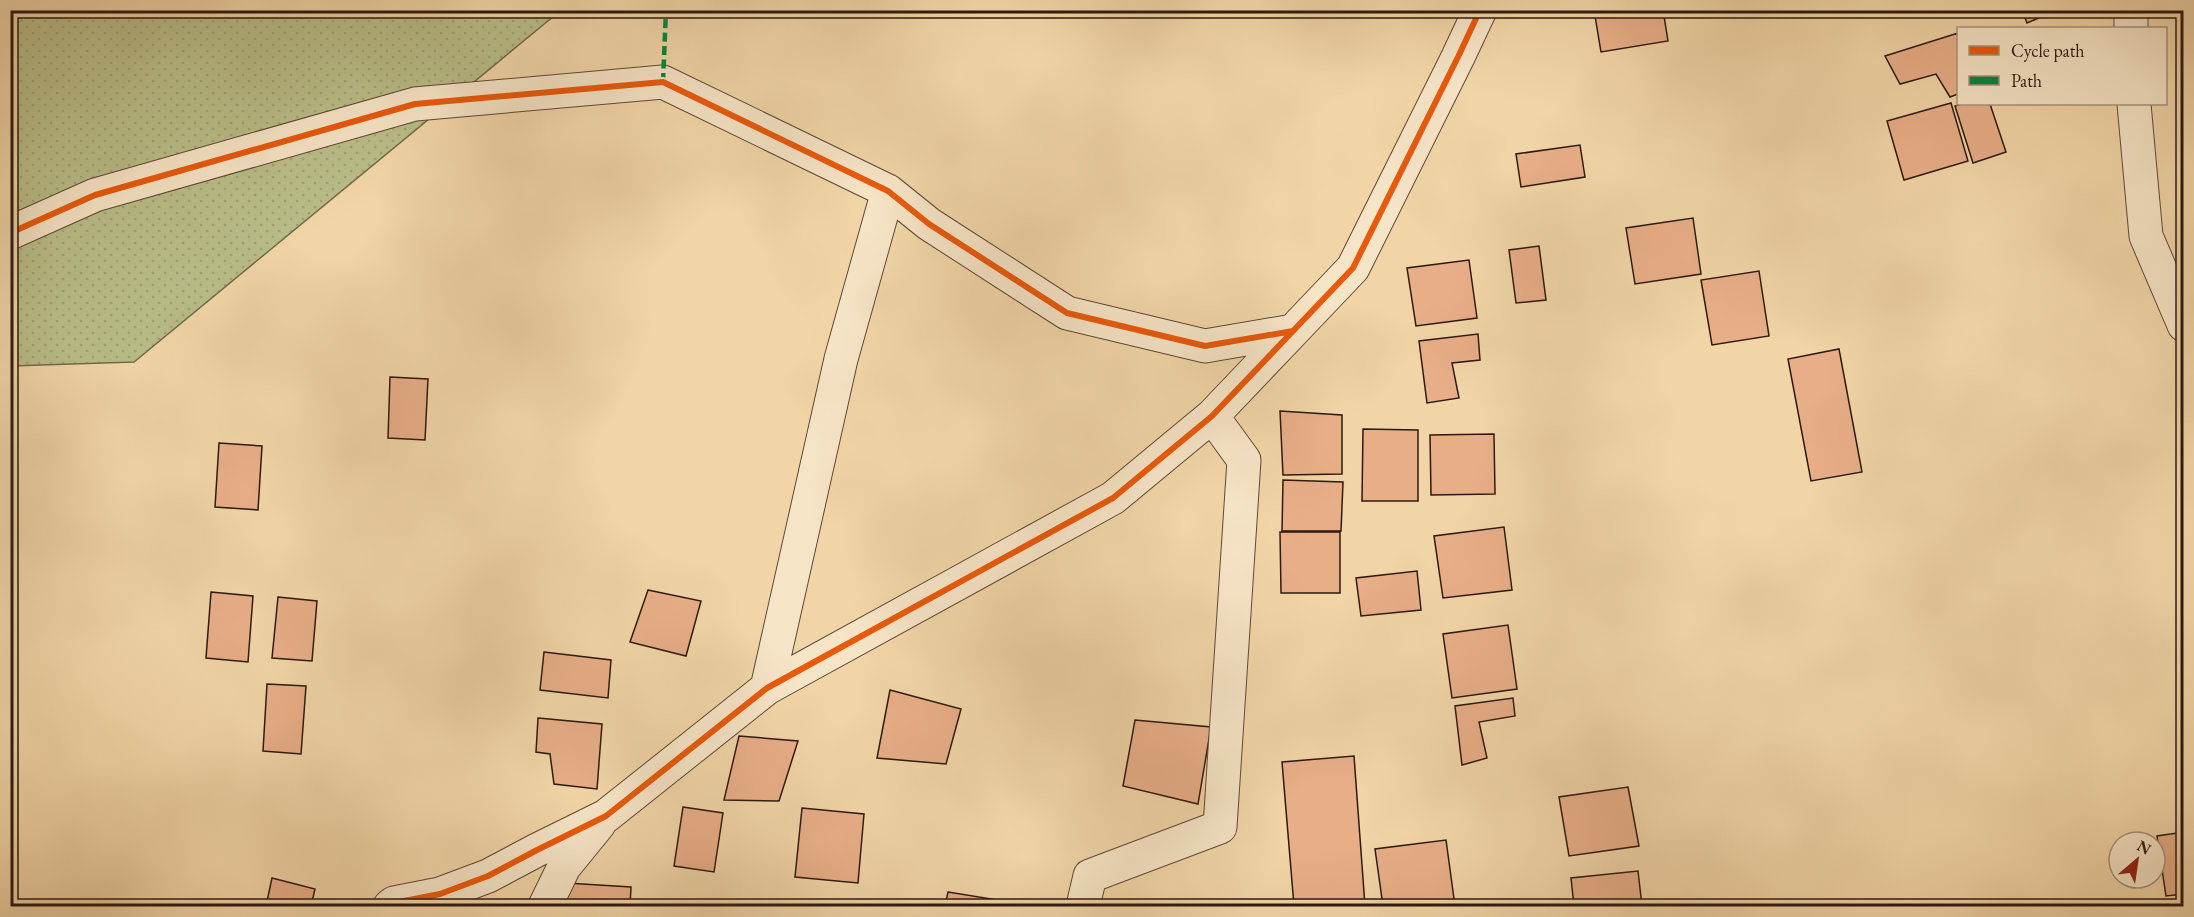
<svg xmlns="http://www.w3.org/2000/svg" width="2194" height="917" viewBox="0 0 2194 917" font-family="'EB Garamond',serif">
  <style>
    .grass { fill: url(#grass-dots); stroke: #736b4c; stroke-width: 1.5 }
    .building { fill: #e8ae88; stroke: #2d1911; stroke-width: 1.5 }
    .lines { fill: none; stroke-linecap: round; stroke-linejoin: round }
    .minor-casing { stroke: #5e4836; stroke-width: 35 }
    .minor { stroke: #f6e4c6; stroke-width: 33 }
    .quiet { stroke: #00873e; stroke-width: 4.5; stroke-dasharray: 9 4.5; stroke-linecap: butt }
    .cycleway-casing { stroke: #f6e4c6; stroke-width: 10 }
    .cycleway { stroke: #e8590c; stroke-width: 6 }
  </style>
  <defs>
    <pattern id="grass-dots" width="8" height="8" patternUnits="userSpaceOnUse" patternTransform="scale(1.5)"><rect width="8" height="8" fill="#b9bd88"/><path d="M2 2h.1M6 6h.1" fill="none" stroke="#9fa274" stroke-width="1.8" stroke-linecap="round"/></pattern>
  </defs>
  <rect width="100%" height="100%" fill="#f1d5a7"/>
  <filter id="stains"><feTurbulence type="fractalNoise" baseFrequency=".00333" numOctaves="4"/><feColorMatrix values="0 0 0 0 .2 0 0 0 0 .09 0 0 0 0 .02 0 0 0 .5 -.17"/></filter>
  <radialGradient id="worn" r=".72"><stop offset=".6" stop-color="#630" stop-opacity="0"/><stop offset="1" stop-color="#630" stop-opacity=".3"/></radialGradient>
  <path class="grass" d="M10,11H560L134,362L11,366Z"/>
  <path class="building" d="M1594,10H1663L1668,41L1601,52Z
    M2022,10H2057L2027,23Z
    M1958,33V94L1950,97L1936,74L1900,84L1885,56Z
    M1951,103L1968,161L1904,180L1887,121Z
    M1962,104H1990L2006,152L1973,163L1955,106Z
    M1580,145L1585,177L1521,187L1516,154Z
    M1693,218L1701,274L1635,284L1626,228Z
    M1539,246L1546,300L1516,303L1509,250Z
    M1469,260L1477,318L1416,326L1407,268Z
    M1759,271L1769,336L1712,345L1701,280Z
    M1478,334L1480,360L1452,363L1459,398L1427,403L1419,341Z
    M1839,349L1862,472L1811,481L1788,359Z
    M390,377L428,379L425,440L388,438Z
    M1280,411L1342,415V474L1283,475Z
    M1363,429L1418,430V501H1362Z
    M1494,434L1495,494L1431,495L1430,435Z
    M219,443L262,446L258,510L215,507Z
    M1283,480L1343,482L1341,531H1282Z
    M1504,527L1512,590L1443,598L1434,536Z
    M1280,532H1340V593H1281Z
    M1417,571L1421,610L1361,616L1356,578Z
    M648,590L701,601L686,656L630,642Z
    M211,592L253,596L248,662L206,658Z
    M278,597L317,601L312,661L272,658Z
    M1508,625L1517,689L1452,698L1443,634Z
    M544,652L611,660L608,698L540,690Z
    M267,684L306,686L301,754L263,751Z
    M890,690L961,709L946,764L877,758Z
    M1513,698L1515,716L1479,722L1487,758L1462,765L1455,706Z
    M538,718L602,724L597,789L554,784L550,754L536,752Z
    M1135,720L1211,727L1198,804L1123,786Z
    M739,736L798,741L779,801L724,800Z
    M1354,756L1365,906H1294L1282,762Z
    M1628,787L1639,846L1569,856L1559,797Z
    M683,807L723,813L714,872L674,866Z
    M802,808L864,814L858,883L795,877Z
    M2184,832V894L2166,896L2157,836Z
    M1446,840L1455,906H1383L1375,849Z
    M1638,871L1642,906H1574L1571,878Z
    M272,878L315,889L311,906H266Z
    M566,883L631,887L630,906H565Z
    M948,892L1004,901L1003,906H945Z"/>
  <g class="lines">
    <defs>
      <path id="minor" d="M2131,10V28
        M2134,104L2146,236L2184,325
        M10,233L95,195L415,104L663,82L888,191L929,224L1067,313L1205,346L1293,331L1353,268L1458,57L1480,10
        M767,688L841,359L888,191
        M390,906L394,903L440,894L488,876L537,850L606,816L767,688L1113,498L1212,416L1293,331
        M545,906L564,867L599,824
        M1083,906L1090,876L1220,827L1244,460L1212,416"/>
    </defs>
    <use href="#minor" class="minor-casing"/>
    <use href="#minor" class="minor"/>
    <path class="quiet" d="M663,82L666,10"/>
    <defs>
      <path id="cycleway" d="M10,233L95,195L415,104L663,82L888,191L929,224L1067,313L1205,346L1293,331L1353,268L1458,57L1480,10
        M390,906L394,903L440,894L488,876L537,850L606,816L767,688L1113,498L1212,416L1293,331"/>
    </defs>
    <use href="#cycleway" class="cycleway-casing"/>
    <use href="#cycleway" class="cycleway"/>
  </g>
  <rect width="2194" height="917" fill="none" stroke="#f1d5a7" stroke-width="36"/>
  <rect x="12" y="12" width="2170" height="893" fill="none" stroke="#2d1911" stroke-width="3"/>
  <rect x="18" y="18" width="2158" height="881" fill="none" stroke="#2d1911" stroke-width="1.5"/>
  <rect x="1957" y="27" width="210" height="78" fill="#f6e4c6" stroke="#a6937e" stroke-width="1.5"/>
  <rect x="1969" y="46" width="30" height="9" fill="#e8590c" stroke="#a6937e" stroke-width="1.5"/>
  <text x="2011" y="57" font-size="18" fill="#2d1911">Cycle path</text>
  <rect x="1969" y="76" width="30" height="9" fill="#00873e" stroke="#a6937e" stroke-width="1.5"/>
  <text x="2011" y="87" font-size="18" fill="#2d1911">Path</text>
  <g transform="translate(2137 860) rotate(29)"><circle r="28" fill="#f6e4c6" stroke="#a6937e" stroke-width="1.5"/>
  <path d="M0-4.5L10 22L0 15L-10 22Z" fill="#8f2418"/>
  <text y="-9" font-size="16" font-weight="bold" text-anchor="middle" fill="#2d1911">N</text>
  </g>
  <rect width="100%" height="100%" filter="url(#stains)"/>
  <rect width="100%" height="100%" fill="url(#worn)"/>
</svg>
